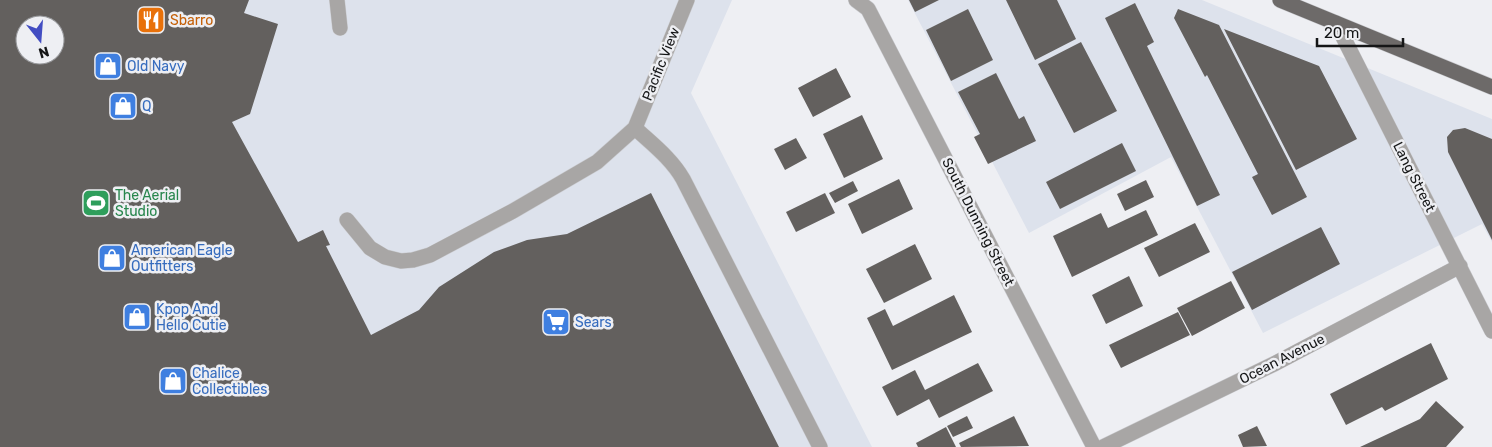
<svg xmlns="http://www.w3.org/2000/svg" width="1492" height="447" viewBox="0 0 1492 447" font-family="Rubik,sans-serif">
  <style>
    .built { fill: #dde2ec; fill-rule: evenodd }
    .building { fill: #63605e; fill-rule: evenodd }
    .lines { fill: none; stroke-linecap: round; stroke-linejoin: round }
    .minor-casing { stroke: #cbccd0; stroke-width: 16 }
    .major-casing { stroke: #cbccd0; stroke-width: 16 }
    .minor { stroke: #a8a6a5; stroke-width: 15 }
    .major { stroke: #6d6a69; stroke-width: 15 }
    .labels { text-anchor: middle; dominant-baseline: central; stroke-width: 5; stroke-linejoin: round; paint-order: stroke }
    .food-label { font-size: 14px; fill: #c56008; stroke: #eeeff3; text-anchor: start }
    .street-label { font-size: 14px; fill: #151617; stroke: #eeeff3 }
    .shop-label { font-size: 14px; fill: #366cbe; stroke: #eeeff3; text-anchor: start }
    .leisure-label { font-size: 14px; fill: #27864d; stroke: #eeeff3; text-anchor: start }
  </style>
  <rect width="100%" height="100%" fill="#eeeff3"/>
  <path class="built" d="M0,0H732L691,93L872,447H0ZM25,25H55V55H25Z
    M908,0H1202L1492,119V242L1482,224L1263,333L1171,157L1029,233Z"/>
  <path class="building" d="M0,0H249L244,13L278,24L250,114L232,122L298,242L323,230L330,245L326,246L371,335L419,310L439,287L494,252L527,240L567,234L651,193L779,447H0ZM25,25H55V55H25Z
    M909,0H939L915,12Z
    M1006,0H1057L1076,39L1035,60Z
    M1135,3L1154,42L1147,46L1220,195L1197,206L1105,18Z
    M968,9L993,60L951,81L926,30Z
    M1178,9L1219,25L1307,197L1272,215L1252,177L1258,174L1207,75L1205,77L1174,18Z
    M1224,29L1319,66L1357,139L1296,170Z
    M1081,42L1117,111L1074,133L1038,64Z
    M836,68L851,97L813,117L798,88Z
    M996,73L1019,119L1024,116L1036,141L988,164L974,137L980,134L958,92Z
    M862,115L883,159L844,178L823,134Z
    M1465,128L1492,139V240L1448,152L1447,137L1453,130Z
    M796,138L807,158L785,170L774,149Z
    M1122,143L1136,171L1060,209L1046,182Z
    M899,179L913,209L862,234L848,204Z
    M1146,180L1154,197L1125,211L1117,194Z
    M853,181L858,191L835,203L829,193Z
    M825,193L835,213L796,232L786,212Z
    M1146,210L1158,235L1072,277L1053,236L1101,213L1108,228Z
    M1195,223L1210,252L1159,277L1144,248Z
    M1321,227L1340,264L1252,310L1232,272Z
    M915,244L932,279L884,303L866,269Z
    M1129,276L1143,306L1106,324L1092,295Z
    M1231,281L1245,308L1192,336L1177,308Z
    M954,295L972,332L892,370L867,318L885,309L893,326Z
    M1178,312L1190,335L1121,368L1109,345Z
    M1431,343L1448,379L1385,411L1382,407L1346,425L1330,394Z
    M978,363L993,391L939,418L929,399L897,416L882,387L915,370L925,390Z
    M1436,401L1464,427L1446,447H1360L1420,419Z
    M967,416L973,428L953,437L947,426Z
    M1014,416L1029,446L961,447L959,443Z
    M1257,426L1267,446L1243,447L1238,435Z
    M946,427L956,447H918L916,443Z"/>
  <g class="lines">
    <defs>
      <path id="minor" d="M337,0L340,28
        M856,0L868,9L1094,447
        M1336,23L1492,331
        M635,128C652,144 671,158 683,179L820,447
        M347,220L370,248L385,257L401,261L413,260L430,255L513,211L597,162L635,128L687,0
        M1103,447L1274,364L1460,266"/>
      <path id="major" d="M1280,0L1492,87"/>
    </defs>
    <use href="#minor" class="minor-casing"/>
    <use href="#major" class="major-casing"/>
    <use href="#minor" class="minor"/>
    <use href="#major" class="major"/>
  </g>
  <defs>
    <symbol id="restaurant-square" viewBox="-11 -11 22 22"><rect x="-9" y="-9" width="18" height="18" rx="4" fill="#e8710a" stroke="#eeeff3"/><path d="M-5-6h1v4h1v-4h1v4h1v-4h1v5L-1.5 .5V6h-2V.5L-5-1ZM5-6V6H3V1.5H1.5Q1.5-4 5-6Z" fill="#fff"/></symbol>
    <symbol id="shop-square" viewBox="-11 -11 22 22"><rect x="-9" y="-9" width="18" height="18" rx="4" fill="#3f7fe0" stroke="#eeeff3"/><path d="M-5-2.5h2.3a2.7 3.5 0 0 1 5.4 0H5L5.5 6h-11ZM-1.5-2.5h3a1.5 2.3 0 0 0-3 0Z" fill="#fff"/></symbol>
    <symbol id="stadium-square" viewBox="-11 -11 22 22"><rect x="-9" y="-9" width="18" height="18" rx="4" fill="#2e9e5b" stroke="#eeeff3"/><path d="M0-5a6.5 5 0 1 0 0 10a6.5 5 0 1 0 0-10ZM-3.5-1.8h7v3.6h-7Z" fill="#fff"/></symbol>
    <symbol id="supermarket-square" viewBox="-11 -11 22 22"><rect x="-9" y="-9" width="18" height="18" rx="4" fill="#3f7fe0" stroke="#eeeff3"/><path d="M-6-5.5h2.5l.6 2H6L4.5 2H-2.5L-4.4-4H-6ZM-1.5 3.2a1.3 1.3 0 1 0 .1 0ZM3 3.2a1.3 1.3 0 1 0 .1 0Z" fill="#fff"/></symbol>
  </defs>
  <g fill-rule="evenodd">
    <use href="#restaurant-square" x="135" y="4" width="32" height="32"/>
    <use href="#shop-square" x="92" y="50" width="32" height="32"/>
    <use href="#shop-square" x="107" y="90" width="32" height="32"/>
    <use href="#stadium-square" x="80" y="187" width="32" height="32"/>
    <use href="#shop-square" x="96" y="242" width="32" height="32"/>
    <use href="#shop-square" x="121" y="301" width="32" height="32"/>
    <use href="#supermarket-square" x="540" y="306" width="32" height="32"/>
    <use href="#shop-square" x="157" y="365" width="32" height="32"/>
  </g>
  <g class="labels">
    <g class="food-label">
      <text x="170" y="20">Sbarro</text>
    </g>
    <g class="street-label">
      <text transform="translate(661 64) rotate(-68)">Pacific View</text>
      <text transform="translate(1414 177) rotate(63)">Lang Street</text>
      <text transform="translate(978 222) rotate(63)">South Dunning Street</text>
      <text transform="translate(1282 359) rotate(-27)">Ocean Avenue</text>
    </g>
    <g class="shop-label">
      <text x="127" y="66">Old Navy</text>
      <text x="142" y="106">Q</text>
      <text x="131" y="250">American Eagle<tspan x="131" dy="16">Outfitters</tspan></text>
      <text x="156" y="309">Kpop And<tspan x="156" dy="16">Hello Cutie</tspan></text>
      <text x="575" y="322">Sears</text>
      <text x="192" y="373">Chalice<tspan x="192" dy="16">Collectibles</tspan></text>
    </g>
    <g class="leisure-label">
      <text x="115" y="195">The Aerial<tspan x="115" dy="16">Studio</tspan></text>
    </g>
  </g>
  <g transform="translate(40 40) rotate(163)"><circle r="24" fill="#eeeff3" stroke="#97989b"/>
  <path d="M0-4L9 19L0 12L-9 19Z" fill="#424dc2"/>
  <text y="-8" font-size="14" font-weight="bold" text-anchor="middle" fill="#151617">N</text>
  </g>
  <path d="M1317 38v8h86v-8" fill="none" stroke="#151617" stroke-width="2.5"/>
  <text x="1324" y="38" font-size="15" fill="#151617" stroke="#eeeff3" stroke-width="4" paint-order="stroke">20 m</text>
</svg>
